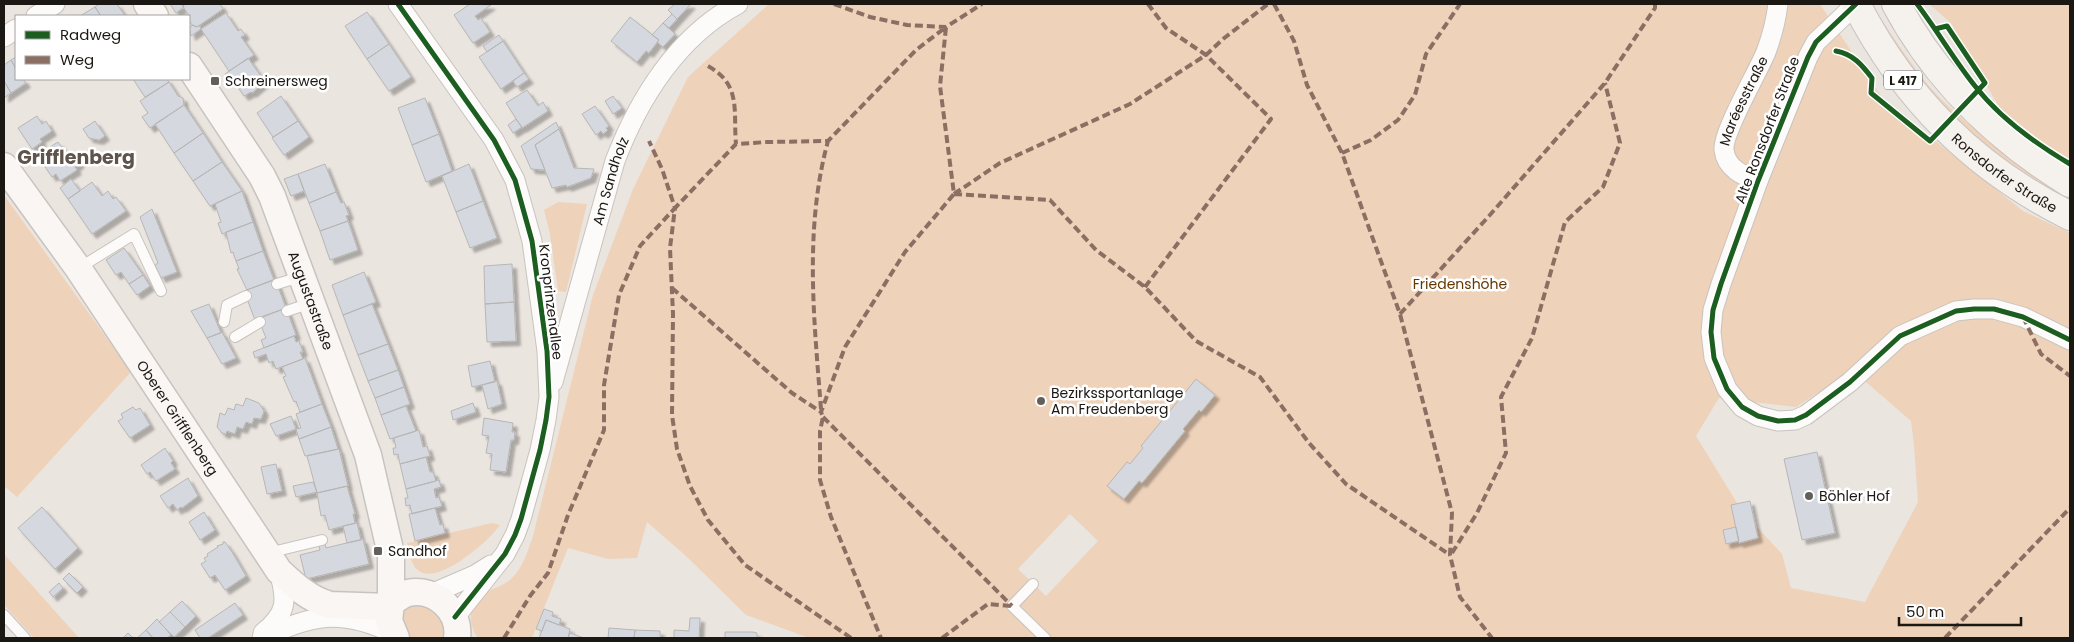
<svg xmlns="http://www.w3.org/2000/svg" width="2074" height="642" viewBox="0 0 2074 642" font-family="Poppins,sans-serif">
  <style>
    .green { fill: #eed2ba; fill-rule: evenodd }
    .building { fill: #d5d9df; stroke: #b7b6b5; filter: url(#shadow) }
    .lines { fill: none; stroke-linecap: round; stroke-linejoin: round }
    .lane-casing { stroke: #c8c3bf; stroke-width: 12 }
    .street-casing { stroke: #c8c3bf; stroke-width: 21 }
    .secondary-casing { stroke: #c8c3bf; stroke-width: 29 }
    .primary-casing { stroke: #c6c3c0; stroke-width: 30 }
    .lane { stroke: #fcfbfa; stroke-width: 10 }
    .street { stroke: #fcfbfa; stroke-width: 19 }
    .secondary { stroke: #f9f6f4; stroke-width: 26 }
    .primary { stroke: #f5f1ed; stroke-width: 28 }
    .quiet { stroke: #8d6e63; stroke-width: 4; stroke-dasharray: 8 4; stroke-linecap: butt }
    .cycleway-casing { stroke: #fff; stroke-width: 8 }
    .cycleway { stroke: #1b5e20; stroke-width: 5 }
    .poi-dot { fill: #645f5b; stroke: #fff; stroke-width: 2 }
    .labels { text-anchor: middle; dominant-baseline: central; stroke-width: 5; stroke-linejoin: round; paint-order: stroke }
    .shield { fill: #fff; stroke: #5f5d5a; stroke-width: 1 }
    .shield-label { font-size: 12px; font-weight: bold; fill: #1b1713 }
    .poi-label { font-size: 14px; fill: #1b1713; stroke: #fff; text-anchor: start }
    .street-label { font-size: 14px; fill: #1b1713; stroke: #fff }
    .park-label { font-size: 14px; fill: #643700; stroke: #fff }
    .district-label { font-size: 19px; font-weight: bold; fill: #5e544c; stroke: #fff }
  </style>
  <defs>
    <filter id="shadow"><feDropShadow dx="4.5" dy="4.5" stdDeviation="1" flood-color="#0004"/></filter>
  </defs>
  <rect width="100%" height="100%" fill="#ebe5e0"/>
  <path class="green" d="M769,4H1820L1883,99L2023,211L2070,233V638H809L746,615L686,556L647,522L637,558L608,559L568,548L532,638H478C469,626 467,606 481,595C490,588 502,588 512,578C523,567 528,551 533,536L593,295L633,189L688,77ZM1852,370L1911,421L1914,445L1918,502L1865,602L1791,588L1782,554L1742,511L1696,436L1719,398L1796,407ZM1070,514L1098,541L1046,596L1018,569Z
    M1929,4H2070V160L2049,148L1999,107L1951,23Z
    M1876,16L1881,19C1896,41 1911,64 1928,85C1967,130 2021,161 2070,194V203L2044,190L1979,144L1934,103Z
    M4,195L131,372L17,497L4,486Z
    M558,202L587,204L566,292L558,291L550,234L544,210Z
    M492,523L500,525C489,541 439,585 419,571C410,565 410,552 407,543Z
    M4,554L79,638H34L4,605Z
    M408,603L440,607L449,638H405L399,613Z"/>
  <path class="building" d="M99,4H117L125,16H101L95,7Z
    M170,4H183L184,7L176,13Z
    M183,4H220L223,9L197,27L192,25L189,20V16L182,5Z
    M470,4L491,5L475,16L478,20L481,18L490,32L473,43L454,15Z
    M675,4H691L677,19L668,10Z
    M95,7L101,16H80Z
    M367,12L389,44L367,59L345,26Z
    M226,13L238,31L241,29L245,35L241,37L254,55L229,71L201,29Z
    M672,14L677,19L669,28L663,23Z
    M630,17L659,40L649,53L646,51L637,62L611,41Z
    M663,23L675,34L663,47L657,42L659,40L652,35Z
    M193,25L197,27L199,25L201,29L191,36L189,28Z
    M499,35L503,41L487,52L483,46Z
    M503,41L524,73L501,89L479,57Z
    M389,44L411,77L389,91L367,59Z
    M16,57V69L11,60Z
    M248,58L265,82L252,93L251,92L244,96L233,80L230,82L225,74Z
    M11,60L16,69V79H23L26,83L11,93L4,81V65Z
    M524,73L529,79L517,87L513,81Z
    M133,79H167L169,82L145,97Z
    M4,81L11,93L4,98Z
    M169,82L178,96L183,98L184,105L150,128L142,117L148,113L140,101Z
    M527,90L538,106L543,102L548,111L522,128L506,103Z
    M281,96L298,121L273,137L257,113Z
    M613,96L622,108L613,114L605,101Z
    M425,98L439,134L412,145L398,108Z
    M184,105L203,133L174,153L155,124Z
    M595,106L609,126L606,128L608,130L603,134L601,131L596,135L582,114Z
    M37,116L42,124L46,121L52,131L40,139L42,142L32,149L18,128Z
    M516,119L522,127L513,133L508,125Z
    M95,121L105,136L99,140L89,138L83,129Z
    M298,121L309,137L284,155L272,138Z
    M556,122L559,129L535,145L545,170L531,169L521,146Z
    M559,129L574,168L594,169L591,178L567,187L566,185L552,188L535,145Z
    M203,133L222,162L193,181L174,153Z
    M439,134L452,171L426,182L412,145Z
    M58,142L62,147L50,154L47,149Z
    M62,147L69,159L74,156L80,163L75,167L77,170L60,181L56,174L52,177L42,162L46,160L45,158Z
    M222,162L242,191L210,206L193,181Z
    M325,164L336,192L309,203L298,174Z
    M469,164L483,201L456,212L442,176Z
    M298,174L304,191L291,196L284,179Z
    M71,179L80,191L68,199L60,188Z
    M92,182L102,196L108,191L113,199L116,197L126,211L92,234L68,199Z
    M242,191L253,222L222,234L218,223L221,222L215,204Z
    M336,192L341,203L344,202L349,215L346,216L348,221L320,231L309,203Z
    M483,201L497,238L470,248L456,212Z
    M152,209L177,272L161,278L155,265L158,263L140,217Z
    M348,221L358,250L330,260L320,231Z
    M253,222L263,251L236,261L233,252L231,253L226,232Z
    M124,248L143,275L129,284L121,272L116,275L106,260Z
    M263,251L274,280L247,290L237,269H239L236,261Z
    M512,264L514,302L485,304L484,266Z
    M364,272L376,302L343,315L332,285Z
    M143,275L150,286L137,295L129,284Z
    M275,279L286,308L255,320L244,291Z
    M514,302L516,341L487,342L485,304Z
    M209,304L221,333L207,338L191,311Z
    M372,304L388,344L358,355L343,315Z
    M286,308L296,335L264,348L261,340L266,338L258,318Z
    M222,332L236,358L222,364L207,338Z
    M294,336L296,342L299,341L303,352H300L303,359L276,369L273,361L269,363L266,354L255,358L253,352Z
    M388,344L398,370L368,381L358,355Z
    M305,358L322,404L300,412L296,401L294,402L283,377L286,376L282,367Z
    M490,361L495,382L472,387L468,366Z
    M398,370L404,387L375,398L368,381Z
    M1196,379L1215,395L1201,412L1199,410L1183,429L1185,431L1142,483L1139,481L1124,499L1107,486L1127,462L1130,464L1143,448L1141,446Z
    M495,381H497L502,404L488,409L482,385Z
    M404,387L410,404L381,415L375,398Z
    M246,398L259,403L264,411L261,419L254,418L252,424L246,422L243,429L237,427L235,434L227,431L226,434L222,433L217,427L220,413L225,415L228,408L234,410L236,404L243,406Z
    M473,403L476,412L453,420L451,411Z
    M322,404L331,427L299,439L296,429L301,428L296,414Z
    M406,406L416,431L390,439L381,415Z
    M133,407L136,410L140,408L150,425L130,438L118,421L123,418L121,414Z
    M291,416L296,429L276,436L270,424Z
    M484,418L513,423L512,432H515L514,440H511L506,472L490,470L492,454L486,453L489,436L482,435Z
    M331,427L338,449L305,456L299,439Z
    M419,430L423,447L427,446L430,456L400,464L398,454L394,455L393,448H396L394,438Z
    M165,448L173,461L171,463L175,469L156,481L150,472L147,474L141,465Z
    M339,449L348,486L317,493L307,456Z
    M1817,452L1835,533L1802,540L1784,459Z
    M426,457L430,472H433L436,481L406,489L400,464Z
    M276,464L282,491L267,494L261,467Z
    M188,478L198,496L182,508L181,507L177,510L173,504L168,508L160,496Z
    M439,480L441,487L434,489L436,498L439,497L442,506L412,514L410,505L406,506L405,498H408L406,489Z
    M313,482L317,492L296,497L293,486Z
    M347,486L355,514H353L355,523L329,530L325,515L321,516L317,493Z
    M1750,501L1758,538L1739,543L1731,505Z
    M42,507L78,548L55,569L18,528Z
    M435,508L440,525L443,524L445,533L415,541L409,514Z
    M204,512L215,530L200,540L189,522Z
    M357,523L361,540L347,543L343,526Z
    M1736,527L1739,541L1726,544L1723,530Z
    M363,539L369,564L306,579L300,555L320,550L319,546L325,544L326,548Z
    M223,542H225L232,552L246,576L225,590L215,575L210,578L201,564L206,561L204,558L208,556L207,554L218,547L217,546L223,544Z
    M69,573L83,587L77,593L63,579Z
    M59,583L63,588L53,597L49,592Z
    M182,601L196,616L185,627L170,612Z
    M235,603L243,615L208,638H200L195,630Z
    M544,609L553,612L552,616L561,619L559,625L546,620L542,631L536,629Z
    M170,612L185,627L174,637L159,622Z
    M690,618H700L699,638H674V630L689,631Z
    M157,619L171,635L167,638H153L146,630Z
    M546,620L570,629L568,638H539Z
    M609,628L635,630L634,638H608Z
    M146,630L153,638H137Z
    M635,630L660,631V638H634Z
    M725,632H753L757,633V638H721H725Z
    M128,633L133,638H123Z
    M570,633L584,638H568Z"/>
  <g class="lines">
    <defs>
      <path id="lane" d="M79,268L134,234L161,291
        M277,284L300,277
        M287,311L311,303
        M224,322L227,305L246,296
        M235,337L260,322
        M268,553L322,540
        M1033,584L1012,606L1045,638
        M4,615L25,638"/>
      <g id="street">
        <path d="M398,4L494,140L515,180L532,241L547,351L549,397L546,420L540,450L521,519L515,535L505,554L455,617"/>
        <path d="M1856,4L1816,42L1808,57L1758,181L1721,284L1713,310L1711,332L1714,358L1727,389L1742,407L1758,416L1778,421L1795,420L1806,415L1850,382L1900,336L1956,311L1974,309H1994L2023,317L2070,340"/>
        <path d="M36,16L55,4"/>
        <path d="M4,37L16,29"/>
        <path id="s1" d="M1758,181C1743,176 1726,168 1724,150C1722,133 1758,72 1766,52C1772,36 1776,20 1778,4"/>
        <path id="s2" d="M553,382L615,161C639,98 678,36 738,4"/>
        <path d="M431,594L475,575L491,565"/>
        <path d="M263,633C288,613 287,600 279,571"/>
        <path d="M262,638C313,615 339,608 393,633"/>
      </g>
      <g id="secondary">
        <path d="M147,4L155,16"/>
        <path id="s3" d="M189,66L262,176L272,196L368,455L391,554V603"/>
        <path id="s4" d="M4,166L78,268L279,571C295,586 309,599 330,605L390,607"/>
        <path d="M396,638L389,621L391,603C396,600 401,595 408,593C435,587 461,611 457,638"/>
      </g>
      <g id="primary">
        <path id="s5" d="M1856,4C1905,99 1974,168 2070,216"/>
        <path d="M1896,4C1936,79 1998,139 2070,183"/>
      </g>
    </defs>
    <use href="#lane" class="lane-casing"/>
    <use href="#street" class="street-casing"/>
    <use href="#secondary" class="secondary-casing"/>
    <use href="#primary" class="primary-casing"/>
    <use href="#lane" class="lane"/>
    <use href="#street" class="street"/>
    <use href="#secondary" class="secondary"/>
    <use href="#primary" class="primary"/>
    <path class="quiet" d="M834,4L870,17L907,25L946,27L982,4
      M1274,4L1294,41L1307,85L1342,153L1400,314L1452,513L1450,555L1460,597L1492,638
      M708,66C742,85 733,111 736,144
      M1342,153L1371,140L1398,120L1415,95L1426,54L1460,4
      M954,194L1050,200L1096,250L1145,287L1196,341L1260,377L1309,443L1346,484L1450,555
      M954,194L1000,163L1130,104L1206,55L1223,39L1268,4
      M1145,287L1271,119L1206,55L1166,28L1148,4
      M672,288L792,393L821,412
      M1400,314L1489,216L1605,83L1655,8V4
      M2023,317L2041,354L2070,376
      M821,409C814,319 804,229 828,141
      M823,417L1012,606
      M1452,553L1477,513L1506,453L1501,397L1532,338L1565,222L1603,187L1620,143L1605,83
      M504,638L530,596L548,573L568,515L604,430V385L619,295L640,246L675,208L662,169L649,141
      M851,638L745,565L708,520L690,486L677,449L672,415L673,314L670,248L675,208L736,144L767,142L828,141L916,50L946,27L940,86L954,194L905,252L845,347L821,412L823,417L820,431V480L831,517L881,638
      M942,638L988,604L1012,606
      M1945,638L2070,508"/>
    <defs>
      <path id="cycleway" d="M398,4L494,140L515,180L532,241L547,351L549,397L546,420L540,450L521,519L515,535L505,554L455,617
        M1856,4L1816,42L1808,57L1758,181L1721,284L1713,310L1711,332L1714,358L1727,389L1742,407L1758,416L1778,421L1795,420L1806,415L1850,382L1900,336L1956,311L1974,309H1994L2023,317L2070,340
        M1917,4C1937,30 1954,60 1975,86C2000,118 2036,144 2070,164
        M1836,51C1853,54 1862,65 1872,78L1871,93L1930,141L1985,83L1947,26L1935,29"/>
    </defs>
    <use href="#cycleway" class="cycleway-casing"/>
    <use href="#cycleway" class="cycleway"/>
  </g>
  <g class="poi-dot">
    <rect x="210" y="76" width="10" height="10" rx="2.5"/>
    <circle cx="1041" cy="401" r="5"/>
    <circle cx="1809" cy="496" r="5"/>
    <rect x="373" y="546" width="10" height="10" rx="2.5"/>
  </g>
  <g class="labels">
    <rect class="shield" x="1884" y="70.5" width="38" height="19" rx="4"/>
    <g class="shield-label">
      <text x="1903" y="80">L 417</text>
    </g>
    <g class="poi-label">
      <text x="225" y="81">Schreinersweg</text>
      <text x="1051" y="393">Bezirkssportanlage<tspan x="1051" dy="16">Am Freudenberg</tspan></text>
      <text x="1819" y="496">Böhler Hof</text>
      <text x="388" y="551">Sandhof</text>
    </g>
    <g class="street-label">
      <text stroke="none"><textPath href="#s1" startOffset="102">Maréesstraße</textPath></text>
      <text transform="translate(1767 130) rotate(-69)">Alte Ronsdorfer Straße</text>
      <text stroke="none"><textPath href="#s5" startOffset="228">Ronsdorfer Straße</textPath></text>
      <text stroke="none"><textPath href="#s2" startOffset="209">Am Sandholz</textPath></text>
      <text stroke="none"><textPath href="#s3" startOffset="266">Augustastraße</textPath></text>
      <text transform="translate(551 302) rotate(83)">Kronprinzenallee</text>
      <text stroke="none"><textPath href="#s4" startOffset="306">Oberer Grifflenberg</textPath></text>
    </g>
    <g class="park-label">
      <text x="1460" y="284">Friedenshöhe</text>
    </g>
    <g class="district-label">
      <text x="76" y="157">Grifflenberg</text>
    </g>
  </g>
  <rect width="2074" height="642" fill="none" stroke="#1b1713" stroke-width="10"/>
  <rect x="15" y="15" width="175" height="65" fill="#ffffff" stroke="#a4a2a1"/>
  <rect x="25" y="31" width="25" height="8" fill="#1b5e20" stroke="#a4a2a1"/>
  <text x="60" y="40" font-size="15" fill="#1b1713">Radweg</text>
  <rect x="25" y="56" width="25" height="8" fill="#8d6e63" stroke="#a4a2a1"/>
  <text x="60" y="65" font-size="15" fill="#1b1713">Weg</text>
  <path d="M1899 617v8h122v-8" fill="none" stroke="#1b1713" stroke-width="2.5"/>
  <text x="1906" y="617" font-size="15" fill="#1b1713" stroke="#ffffff" stroke-width="4" paint-order="stroke">50 m</text>
</svg>
